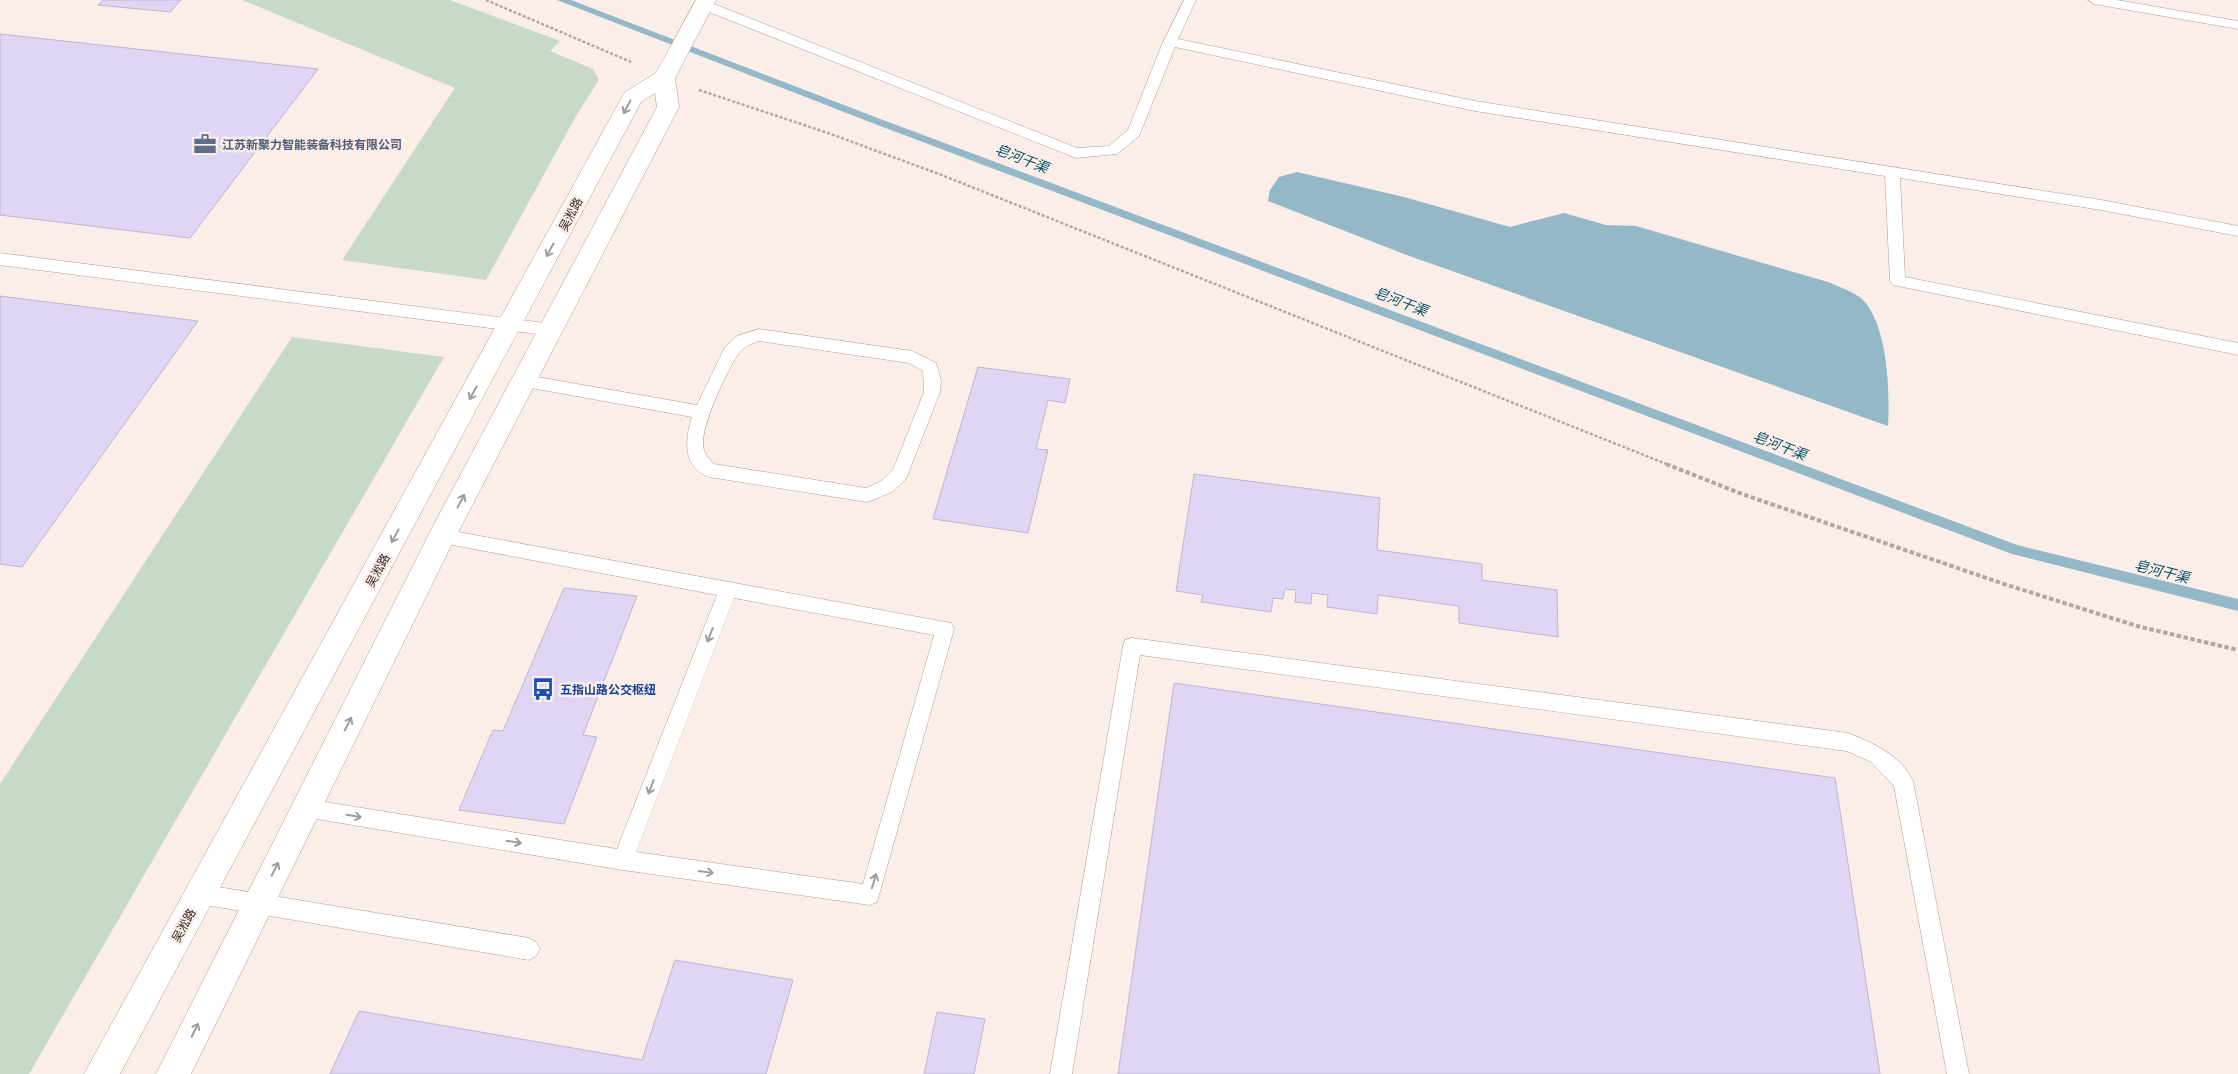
<svg xmlns="http://www.w3.org/2000/svg" width="2238" height="1074" viewBox="0 0 2238 1074" font-family="Barlow,'Noto Sans SC',sans-serif">
  <style>
    .green { fill: #c7dac8 }
    .water { fill: #93b8c8 }
    .lines { fill: none; stroke-linecap: round; stroke-linejoin: round }
    .stream { fill: #93b8c8; fill-rule: evenodd }
    .building { fill: #e1d5f6; stroke: #bdb4ce }
    .lane-casing { stroke: #b5988c; stroke-width: 1 }
    .secondary-casing { stroke: #b5988c; stroke-width: 1 }
    .path-far1 { stroke: #b3a6a1; stroke-width: 2.5; stroke-dasharray: 3 2; stroke-linecap: butt }
    .path { stroke: #b3a6a1; stroke-width: 4; stroke-dasharray: 4.5 2.5; stroke-linecap: butt }
    .lane { fill: #fff; fill-rule: evenodd }
    .secondary { fill: #fff; fill-rule: evenodd }
    .oneway { stroke: #a19c9a }
    .labels { text-anchor: middle; dominant-baseline: central; stroke-width: 5; stroke-linejoin: round; paint-order: stroke }
    .service-label { font-size: 12px; font-weight: bold; fill: #4e5e75; stroke: #fbeee9; text-anchor: start }
    .street-label { font-size: 12px; fill: #2f231f; stroke: #fbeee9 }
    .transit-label { font-size: 12px; font-weight: bold; fill: #164399; stroke: #fbeee9; text-anchor: start }
    .water-label { font-size: 14px; font-style: italic; fill: #004f65; stroke: #fbeee9 }
  </style>
  <rect width="100%" height="100%" fill="#fbeee9"/>
  <path class="green" d="M242,0H450L560,41L550,51L593,69L599,80L576,116L486,280L342,260L455,88Z
    M292,337L444,357L29,1074H0V784Z"/>
  <path class="water" d="M1297,172L1404,197L1510,227L1564,213L1606,225L1636,226L1828,282C1839,287 1853,291 1862,299C1888,324 1890,393 1888,426L1404,254L1268,201L1270,190L1279,177Z"/>
  <g class="lines">
    <path class="stream" d="M557,0H571L875,117L2017,545L2238,599V611L2012,554L867,121Z"/>
  </g>
  <path class="building" d="M103,0H181L170,12L98,5Z
    M0,34L318,69L190,238L0,215Z
    M0,296L198,321L22,567L0,564Z
    M978,367L1070,379L1065,403L1048,400L1036,449L1048,450L1028,533L933,519Z
    M1194,474L1380,498L1377,550L1482,564V580L1557,590L1558,637L1459,623V606L1378,595L1377,614L1327,607L1328,595L1312,593L1311,604L1295,602L1296,590L1285,589L1283,599L1273,598L1271,612L1201,602L1203,595L1176,591Z
    M564,588L637,596L583,735L597,737L564,824L459,810L493,730L503,731Z
    M1174,683L1835,778L1880,1074H1118Z
    M675,960L793,980L766,1074H330L359,1011L642,1060Z
    M937,1012L985,1019L974,1074H924Z"/>
  <g class="lines">
    <defs>
      <path id="lane" d="M1184,0H1196L1178,39L1475,101L2101,200L2238,226V236L2101,210L1900,178L1905,277L2238,343V355L1893,285L1890,281L1885,176L1475,111L1175,47L1139,136L1117,154L1076,158L699,8L698,5L699,2H709L1077,148L1109,146L1128,130L1163,42Z
        M2088,0H2117L2238,21V29L2094,4Z
        M0,253L552,324L558,326L560,330L558,334L552,336L0,265Z
        M759,329L912,351L936,363L941,380L940,392L906,479L892,492L873,500L867,502L709,477C682,468 685,438 692,417L526,387L520,386L518,381L520,376L526,375L697,405L725,347L737,336ZM759,341L909,363L923,371L924,392L893,470L880,482L866,488L714,464C708,458 703,452 703,444C702,424 726,373 737,356C742,348 750,344 759,341Z
        M442,529L951,623L954,629L877,902L870,905L623,870L299,816L296,809L299,802L306,799L617,849L717,595L442,543L436,541L433,536L436,531ZM734,598L934,635L863,884L636,852Z
        M1132,638L1848,733C1873,743 1901,755 1913,781L1969,1074H1947L1894,786L1871,762L1847,751L1140,655L1072,1074H1050L1123,646L1125,640Z
        M200,884L529,938L536,942L540,949L536,956L529,960L200,904L193,901L190,894L193,887Z"/>
      <path id="secondary" d="M696,0H716L675,78L679,107L452,544L191,1074H156L432,528L657,107L655,93L641,102L120,1074H84L622,97L625,92L656,73Z"/>
    </defs>
    <use href="#lane" class="lane-casing"/>
    <use href="#secondary" class="secondary-casing"/>
    <path class="path-far1" d="M486,0L631,62
      M699,90L828,133L939,174L1669,465"/>
    <path class="path" d="M1666,464L1742,494L2004,584L2137,626L2238,650"/>
    <use href="#lane" class="lane"/>
    <use href="#secondary" class="secondary"/>
  </g>
  <defs><path id="oneway-shaft" d="M-6 0H5M1.5-3L5.5 0L1.5 3" fill="none" stroke-width="1.6" stroke-linecap="round" stroke-linejoin="round" transform="scale(1.25)"/></defs>
  <g class="oneway">
    <use href="#oneway-shaft" transform="translate(627 107) rotate(118)"/>
    <use href="#oneway-shaft" transform="translate(550 250) rotate(118)"/>
    <use href="#oneway-shaft" transform="translate(473 393) rotate(119)"/>
    <use href="#oneway-shaft" transform="translate(461 501) rotate(-62)"/>
    <use href="#oneway-shaft" transform="translate(395 536) rotate(119)"/>
    <use href="#oneway-shaft" transform="translate(710 635) rotate(111)"/>
    <use href="#oneway-shaft" transform="translate(348 724) rotate(-63)"/>
    <use href="#oneway-shaft" transform="translate(651 787) rotate(111)"/>
    <use href="#oneway-shaft" transform="translate(354 816) rotate(9)"/>
    <use href="#oneway-shaft" transform="translate(514 842) rotate(9)"/>
    <use href="#oneway-shaft" transform="translate(275 869) rotate(-63)"/>
    <use href="#oneway-shaft" transform="translate(706 872) rotate(8)"/>
    <use href="#oneway-shaft" transform="translate(874 881) rotate(-74)"/>
    <use href="#oneway-shaft" transform="translate(195 1030) rotate(-64)"/>
  </g>
  <defs>
    <symbol id="office-bare" viewBox="-9 -9 18 18"><path d="M-6-3h4V-5.5h4V-3h4V5H-6ZM-1-4.5V-3h2v-1.5ZM-6 0V1H6V0Z" fill="#5c6f8a" stroke="#fbeee9" stroke-width="2.5" paint-order="stroke"/></symbol>
    <symbol id="bus-bare" viewBox="-9 -9 18 18"><path d="M-5-6H5V4H4V6H2V4H-2V6H-4V4H-5ZM-3.5-4V0h7V-4ZM-3.5 1.2v1.5H-2V1.2ZM2 1.2v1.5H3.5V1.2Z" fill="#1a4fb4" stroke="#fbeee9" stroke-width="2.5" paint-order="stroke"/></symbol>
  </defs>
  <g fill-rule="evenodd">
    <use href="#office-bare" x="189" y="128" width="32" height="32"/>
    <use href="#bus-bare" x="527" y="673" width="32" height="32"/>
  </g>
  <g class="labels">
    <g class="service-label">
      <text x="222" y="144">江苏新聚力智能装备科技有限公司</text>
    </g>
    <g class="street-label">
      <text transform="translate(570 214) rotate(-62)">吴淞路</text>
      <text transform="translate(377 570) rotate(-61)">吴淞路</text>
      <text transform="translate(183 925) rotate(-61)">吴淞路</text>
    </g>
    <g class="transit-label">
      <text x="560" y="689">五指山路公交枢纽</text>
    </g>
    <g class="water-label">
      <text transform="translate(1022 158) rotate(21)">皂河干渠</text>
      <text transform="translate(1401 301) rotate(21)">皂河干渠</text>
      <text transform="translate(1780 445) rotate(21)">皂河干渠</text>
      <text transform="translate(2162 571) rotate(14)">皂河干渠</text>
    </g>
  </g>
</svg>
